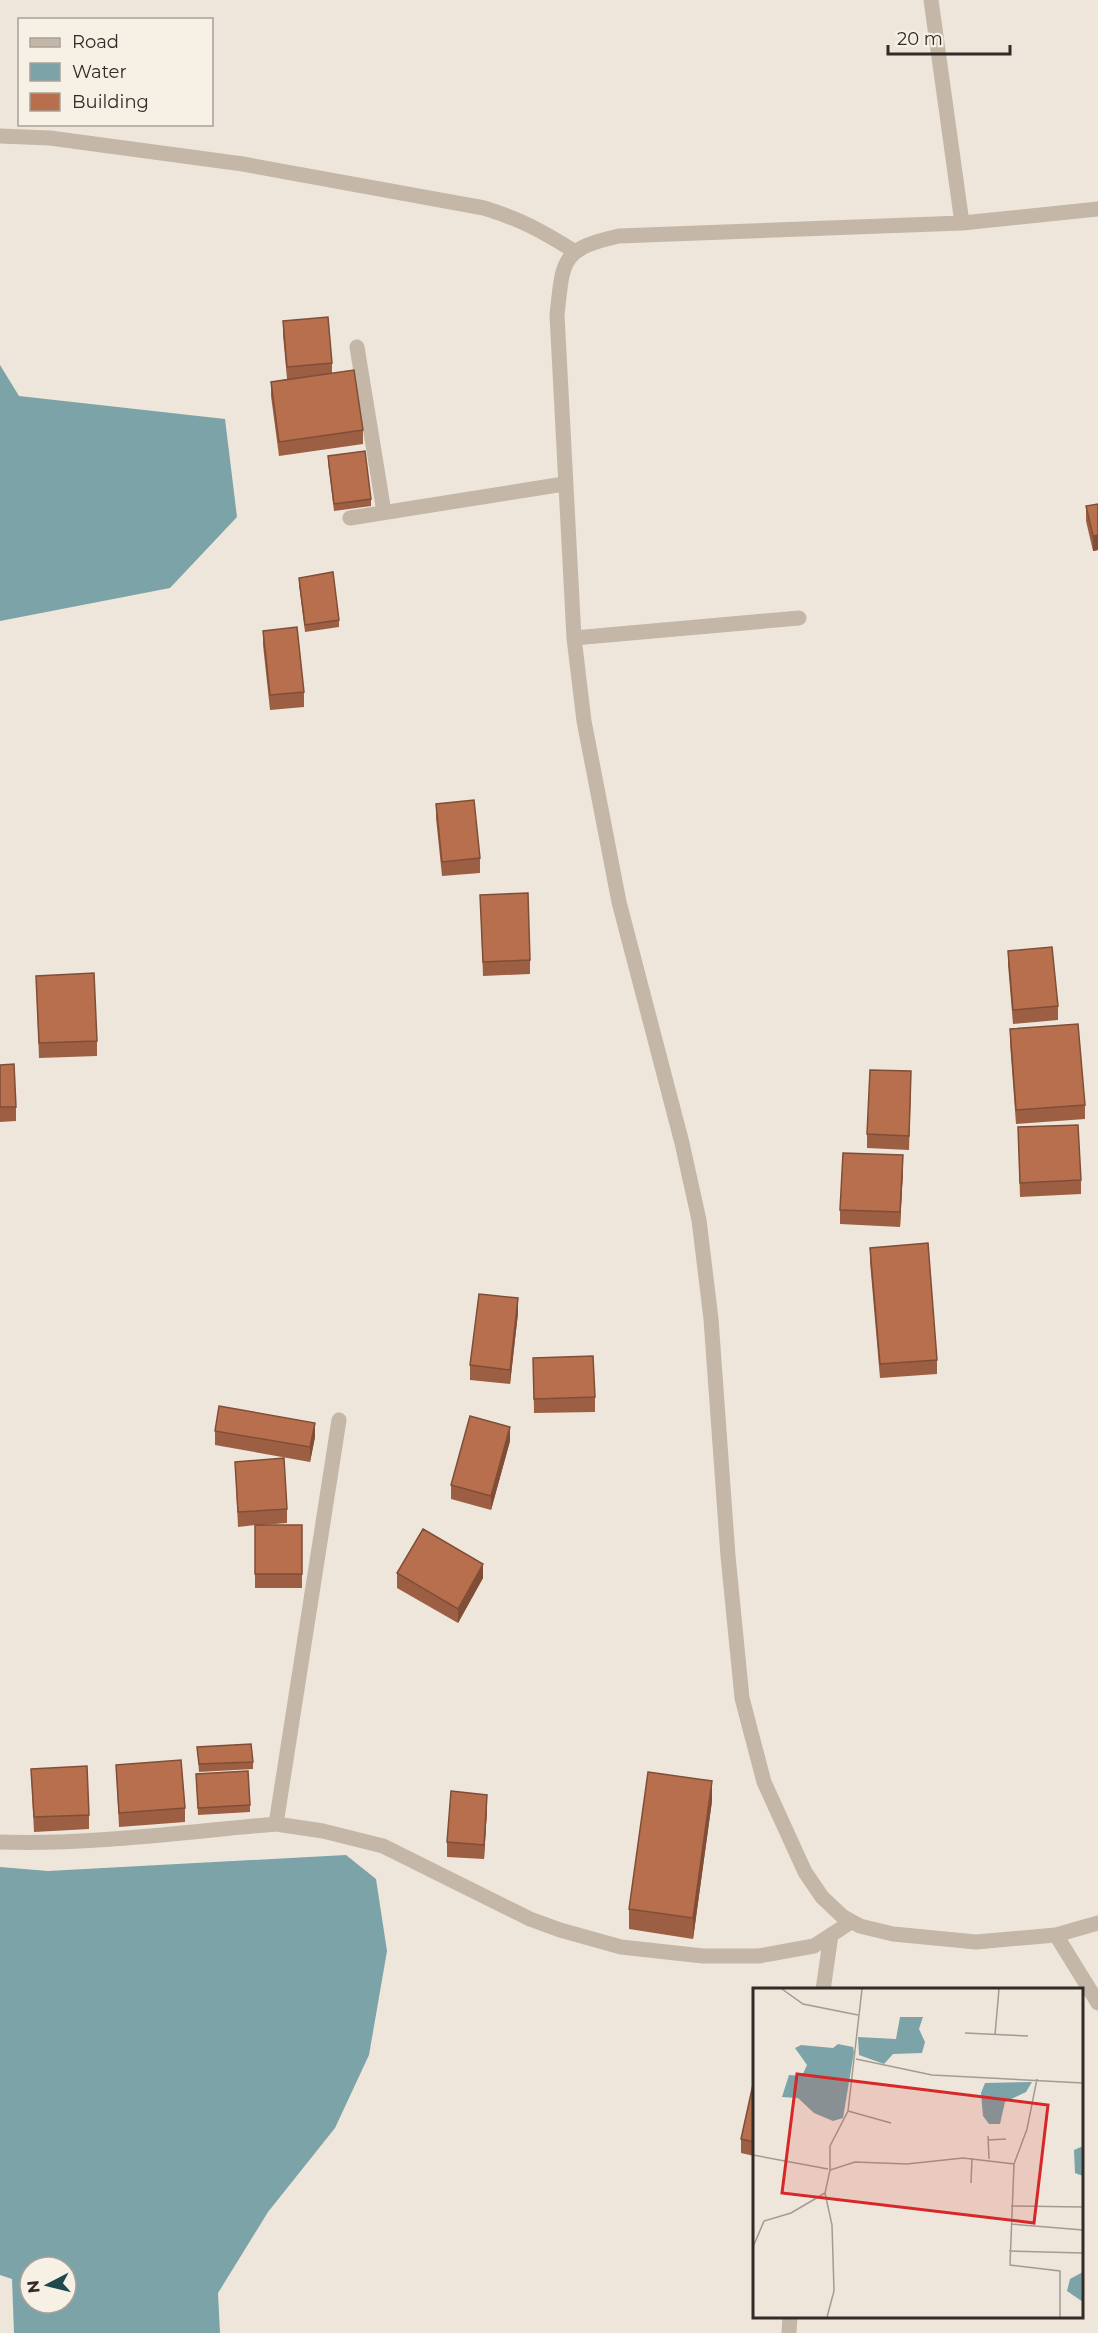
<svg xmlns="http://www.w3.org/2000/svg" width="1098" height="2333" viewBox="0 0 1098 2333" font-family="Montserrat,sans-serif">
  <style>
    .water { fill: #7ca3a7; fill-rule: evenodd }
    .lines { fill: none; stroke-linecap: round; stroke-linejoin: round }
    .service { stroke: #c4b7a7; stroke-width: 15 }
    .minor { stroke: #c4b7a7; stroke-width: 15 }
    .wall { fill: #9d5f43 }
    .shaded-wall { fill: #804e37 }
    .building { fill: #b76f4e; stroke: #804e37; stroke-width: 1.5 }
    .inset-road { fill: none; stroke: #a39b92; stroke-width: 1.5 }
    .view { fill: #d62828; fill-opacity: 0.15; stroke: #d62828; stroke-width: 3 }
    .inset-edge { fill: none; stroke: #322b27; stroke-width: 3 }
  </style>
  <rect width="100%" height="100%" fill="#eee6da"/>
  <path class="water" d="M0,365L19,396L225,419L237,517L170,588L0,621Z
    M346,1855L376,1879L387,1951L369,2055L335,2128L268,2212L218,2293L220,2333H14L12,2279L0,2275V1867L48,1871ZM30,2267H66V2303H30Z"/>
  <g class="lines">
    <path class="service" d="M823,1990L831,1935
      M789,2333L790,2316"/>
    <path class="minor" d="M931,0L962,223
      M0,136L50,138L243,164L484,208C520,219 542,231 574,251
      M1098,209L962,223L619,236C560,249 563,261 557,315L574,638L584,721L619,902L682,1143L699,1220L711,1319L728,1556L742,1698L764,1782L805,1872L822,1897L842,1916L860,1926L893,1934L976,1942L1056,1935L1098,1923
      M357,347L384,512
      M350,518L564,484
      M574,638L799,618
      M276,1824L339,1420
      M0,1842C91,1845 185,1832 276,1824L323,1831L383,1846L530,1919L560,1930L621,1947L703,1956H759L814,1946L851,1922
      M1056,1935L1098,2003"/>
  </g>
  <path class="wall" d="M283,321L332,363V373L363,430V444L279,456L271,396V382L287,379L283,335Z
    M328,456L371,499V506L334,511L328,463Z
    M1098,504V550L1093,551L1086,521V506Z
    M299,578L339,620V627L305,632L299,585Z
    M263,631L304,692V707L270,710L263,645Z
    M436,804L480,858V873L442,876L436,818Z
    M480,895L530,960V974L483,976Z
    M1008,951L1058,1006V1020L1013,1024L1008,965Z
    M36,976L97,1041V1056L39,1058Z
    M1010,1029L1085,1105V1119L1016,1124L1010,1043Z
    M0,1065L16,1107V1121L0,1122Z
    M911,1086L909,1150L867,1148V1134Z
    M1018,1127L1081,1180V1194L1020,1197Z
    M903,1170L900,1227L840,1224V1210Z
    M870,1248L937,1360V1374L880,1378L870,1262Z
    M518,1313L510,1384L470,1380V1365Z
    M533,1358L595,1397V1412L534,1413Z
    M215,1431L315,1437L310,1462L215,1445Z
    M510,1441L491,1510L451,1499V1485Z
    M235,1462L287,1509V1523L263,1525H302V1588H255V1525L238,1527Z
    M397,1573L483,1578L458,1623L397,1588Z
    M197,1747L253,1762V1769L199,1772Z
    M116,1765L185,1808V1822L119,1827Z
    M31,1769L89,1815V1829L34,1832Z
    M196,1774L250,1805V1812L198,1815Z
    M712,1801L693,1939L629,1929V1909Z
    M487,1809L484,1859L447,1857V1842Z
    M754,2080V2156L741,2153V2139Z"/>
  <path class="shaded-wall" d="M1098,535V550L1093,551V536Z
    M903,1155V1170L900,1227V1212Z
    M518,1298V1313L510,1384V1370Z
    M315,1423V1437L310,1462V1447Z
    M510,1427V1441L491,1510V1496Z
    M483,1564V1578L458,1623V1609Z
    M712,1781V1801L693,1939V1918Z
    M487,1795V1809L484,1859V1845Z"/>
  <path class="building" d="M328,317L332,363L287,367L283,321Z
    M354,370L363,430L279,442L271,382Z
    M365,451L371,499L334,504L328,456Z
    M1098,504V535L1093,536L1086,506Z
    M333,572L339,620L305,625L299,578Z
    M297,627L304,692L270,695L263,631Z
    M474,800L480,858L442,862L436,804Z
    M528,893L530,960L483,962L480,895Z
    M1052,947L1058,1006L1013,1010L1008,951Z
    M94,973L97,1041L39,1043L36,976Z
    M1078,1024L1085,1105L1016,1110L1010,1029Z
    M14,1064L16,1107H0V1065Z
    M870,1070L911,1071L909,1136L867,1134Z
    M1078,1125L1081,1180L1020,1183L1018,1127Z
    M843,1153L903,1155L900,1212L840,1210Z
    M928,1243L937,1360L880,1364L870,1248Z
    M479,1294L518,1298L510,1370L470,1365Z
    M593,1356L595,1397L534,1399L533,1358Z
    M219,1406L315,1423L310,1447L215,1431Z
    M470,1416L510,1427L491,1496L451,1485Z
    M284,1458L287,1509L238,1512L235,1462Z
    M255,1525H302V1574H255Z
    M423,1529L483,1564L458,1609L397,1573Z
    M251,1744L253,1762L199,1764L197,1747Z
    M181,1760L185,1808L119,1813L116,1765Z
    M87,1766L89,1815L34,1817L31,1769Z
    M248,1771L250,1805L198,1808L196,1774Z
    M648,1772L712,1781L693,1918L629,1909Z
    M451,1791L487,1795L484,1845L447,1842Z
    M754,2080V2142L741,2139Z"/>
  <g transform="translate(753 1988)">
    <rect width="330" height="330" fill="#eee6da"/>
    <path d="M147,29H170L166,41L172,54L169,65L140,66L131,76L106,67L105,49L143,51ZM85,56L100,59L101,64L90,130L80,133L61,125L45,110L29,109L36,87L49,88L54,77L42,60L48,57L80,60ZM279,94L273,104L252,114L247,136H236L230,128L228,105L232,95ZM330,158V188L322,185L321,162ZM330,284V314L314,303L317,291Z" fill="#7ca3a7"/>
    <path class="inset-road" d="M29,1L50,16L105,27M212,45L275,48M242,47L246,1M103,71L179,87L330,95M95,123L138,135M235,148L236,171M235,152L253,151M0,167L75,181M261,176L274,141L284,91M77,183V158L95,123L109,1M218,195L219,170M258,218L330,219M258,236L330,242M0,259L11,233L38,225L72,205M256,263L330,265M74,329L81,303L79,237L72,205L77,182L102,174L154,176L210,170L261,176L257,277L307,283V329"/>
    <path class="view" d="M44,86L295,117L281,235L29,205Z"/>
    <rect width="330" height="330" class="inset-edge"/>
  </g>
  <rect x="18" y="18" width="195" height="108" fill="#f6f0e5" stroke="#a8a199" stroke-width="1.5"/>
  <rect x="30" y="38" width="30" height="9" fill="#c4b7a7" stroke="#a8a199" stroke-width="1.5"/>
  <text x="72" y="48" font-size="18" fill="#322b27">Road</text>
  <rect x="30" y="63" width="30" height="18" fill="#7ca3a7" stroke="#a8a199" stroke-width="1.5"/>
  <text x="72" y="78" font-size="18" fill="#322b27">Water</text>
  <rect x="30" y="93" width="30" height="18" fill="#b76f4e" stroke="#a8a199" stroke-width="1.5"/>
  <text x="72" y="108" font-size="18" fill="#322b27">Building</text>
  <g transform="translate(48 2285) rotate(263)"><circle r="28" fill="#f6f0e5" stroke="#a8a199" stroke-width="1.5"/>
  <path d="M0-4.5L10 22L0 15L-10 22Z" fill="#21484e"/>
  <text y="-9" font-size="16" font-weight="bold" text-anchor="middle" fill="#322b27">N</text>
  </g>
  <path d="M888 45v9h122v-9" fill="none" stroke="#322b27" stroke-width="3"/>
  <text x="897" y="45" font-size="18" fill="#322b27" stroke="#f6f0e5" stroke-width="4.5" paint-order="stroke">20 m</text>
</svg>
